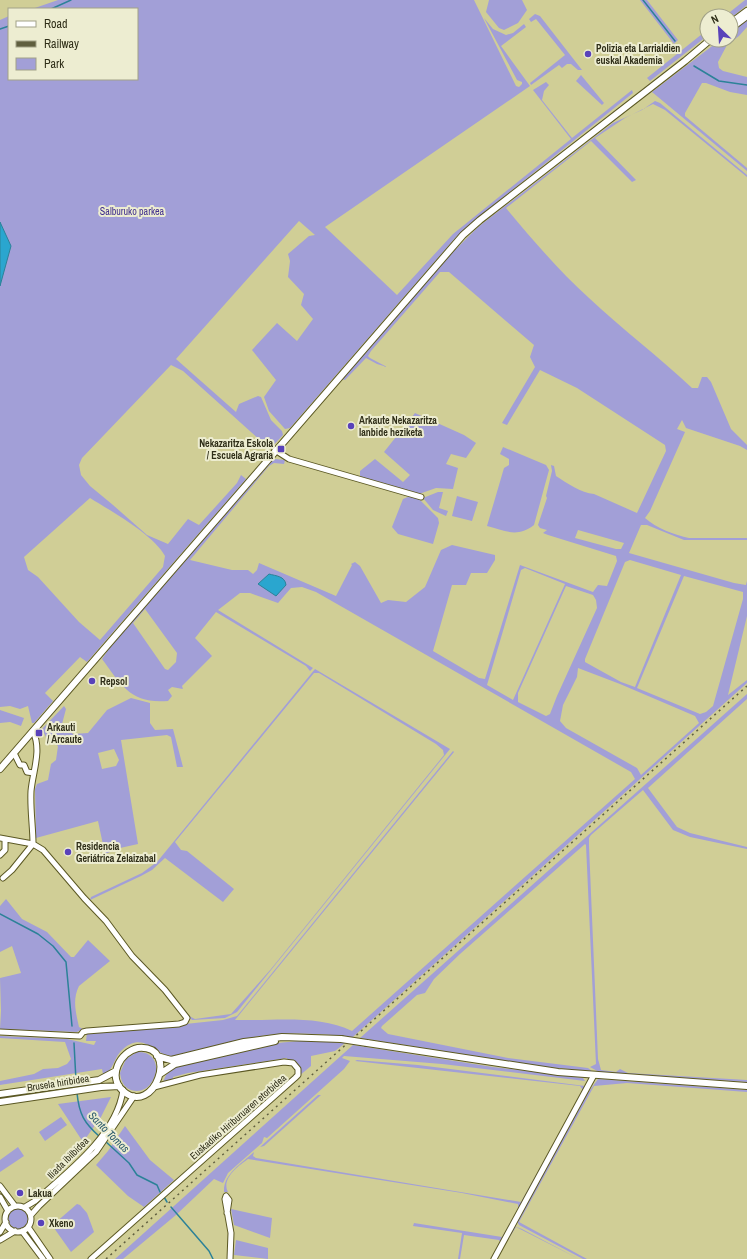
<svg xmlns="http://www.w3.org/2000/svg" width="747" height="1259" viewBox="0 0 747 1259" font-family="'Archivo Narrow',sans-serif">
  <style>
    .green { fill: #a29fd7; fill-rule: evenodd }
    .water { fill: #2aa6cf; stroke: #2c8298 }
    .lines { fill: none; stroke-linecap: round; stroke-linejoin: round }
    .stream { stroke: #2c8298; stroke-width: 1.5 }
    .minor-casing { stroke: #5b5823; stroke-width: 7 }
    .major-casing { stroke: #5b5823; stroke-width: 8 }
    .minor { stroke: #fff; stroke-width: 5 }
    .major { stroke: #fff; stroke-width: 6 }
    .rail { stroke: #605f3f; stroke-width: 1.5; stroke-dasharray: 2 4; stroke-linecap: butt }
    .major-bridge-casing { stroke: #5b5823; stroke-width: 8; stroke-linecap: butt }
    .major-bridge { stroke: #fff; stroke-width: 6 }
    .poi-dot { fill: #5942ba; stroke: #ededd1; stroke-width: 1.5 }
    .labels { text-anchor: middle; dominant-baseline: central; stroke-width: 4; stroke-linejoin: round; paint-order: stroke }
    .poi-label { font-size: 10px; font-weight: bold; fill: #2f2e18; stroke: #ededd1; text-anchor: start }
    .park-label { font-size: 10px; fill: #412f8d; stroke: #ededd1 }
    .street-label { font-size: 10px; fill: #2f2e18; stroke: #ededd1 }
    .water-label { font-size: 11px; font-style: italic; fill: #29596b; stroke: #ededd1 }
  </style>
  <rect width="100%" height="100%" fill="#d0ce96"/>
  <path class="green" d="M58,0H474L516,86L519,87L522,84V82L517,80L484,18L493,29L506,35L513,33L524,24L526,27L501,46L530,86L325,227L397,295L453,234L571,139L533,90L546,82L549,85L544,91L542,100L572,138L632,90L633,93L475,220L456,237L290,428L285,429L269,411L264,397L276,380L252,350L277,323L297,341L313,319L301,305L304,294L288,277L290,261L288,254L309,236L315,235L299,221L176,359L236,412L239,404L258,396L261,397L271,420L282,431L283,435L270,449L183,371L171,365L82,458L79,465L81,475L90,486L113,505L147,535L168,544L188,519L199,525L237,483L241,475L246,479L87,662L80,657L45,693L53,701L34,723H32L28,706L20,709L10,706L0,707V20L9,16V79H137V9H32ZM90,498C111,511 154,535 165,556L163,567L100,640L79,622L38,577L28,570L24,557Z
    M489,0H522L527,10L518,23L504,30L499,28L486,12Z
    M640,0H647L678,40L674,44Z
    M745,0H747V5L731,18V16H725Z
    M535,14L540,16L582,70H578L571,64H567L562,68L559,65L531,85L530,83L565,55L536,19L531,22L529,19Z
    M747,20V27L739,36L727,45L718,62L719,68L723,71L747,77V95L730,92L706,83H702L685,113V116L747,168V171L652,92L720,40H731V32Z
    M707,30V36L650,81L647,78Z
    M581,75L604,103L602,105L576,81Z
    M655,101L660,103L747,175V177L665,110L653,104L625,118L595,138L636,180L632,182L591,141L506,208C532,239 559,271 589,298C622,329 659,357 692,388H698L702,377H707L711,382L731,429L747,445V450L740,446L686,428L682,420L677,429L685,432L650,511L645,518C656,528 675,535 689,538H747V540H684L647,525H641L629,553L734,583L746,585L747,581V616L728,695L747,680V683L354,1036L335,1051L311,1056V1066L299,1076L300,1068L298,1064L287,1060V1058L188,1073L173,1077V1080L163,1082L166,1075L175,1066C228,1054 284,1034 340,1043L345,1036C320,1034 294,1032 268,1035C236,1039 204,1049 172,1056C154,1056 144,1029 121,1051C115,1057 114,1066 108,1072L103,1074L102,1069L0,1085V1081L34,1074L43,1069L58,1068L67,1064L71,1059L65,1042L0,1038V1036L67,1039L94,1045L96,1041H86L87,1032L176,1025L223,1020L237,1016L453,751L454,752L235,1020C271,1021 319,1014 352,1031L635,779L631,772L316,592L302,587L291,588L278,603L250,593H240L218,610L313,668L310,671L306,666L216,612L195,638L212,656L182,686L183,689L172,687L168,690L172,696L168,701C131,704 122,686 102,659L110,647L274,459L285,460L284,464L274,463L269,466L190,560L232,570H248L253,574L257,570L259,563L336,596L352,565L351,564L355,562L360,566L381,603L388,600L406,602L425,587L441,550L452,545L495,555V560L487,573H471L466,585H452L433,651L479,678L485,679L520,565L593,592L598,585L607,586L617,561L616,556L548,535L543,533L547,530L540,528L538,525L547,498L546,496L552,471L551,465L554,466L556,476C567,483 581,493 594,494L637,513L666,451L665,445L577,388L540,370L507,425L502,423L535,367L530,357L534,345L449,272H440L371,351L368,356L370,358L387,367L377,364L366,358L345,380L341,379L448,257L478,227L613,123L642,110ZM578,530L624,543L621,549H616L575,538ZM630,560L681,575L635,687L621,682L585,662V659L625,562ZM525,568L565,584L513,700L487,685L521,570ZM684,576L743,592V599L713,706L706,712L700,714L637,688ZM566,586L593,595L596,600L597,608L557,696L550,714L546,716L518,702V693ZM145,609L177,653L176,662L168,670L165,669L133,623ZM578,668L620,684L695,716L699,723L641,775L637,768L566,728L560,721L563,705L577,677Z
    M415,413L464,435L476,443L466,458L451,454L446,464L458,468L453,489L436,488L419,494L360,477V471L375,459L403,482L410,475L384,452Z
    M503,447L546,465L549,470L534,525C517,538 506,531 487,526L504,468L509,465V459L500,454Z
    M438,492H443L439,508L448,511L446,516L433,510L423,498Z
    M457,496L478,502L472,521L452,516Z
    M408,497H414L420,500L438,518L439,523L433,544L398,534L392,527L403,499Z
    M315,669L450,749L237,1012L225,1018L192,1020L138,961L140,959L189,1016L195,1019L231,1014L271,969L444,755L443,750L436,744L319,673H314L175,842L181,850L187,851L234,889L223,902L165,858L152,870L141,876L90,900L91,897L142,873L157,862Z
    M747,694V699L648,788L677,827L690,833L747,847V849L690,837L673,830L643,790L591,835L589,838V846L598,1059L601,1070L616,1072L620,1069L628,1073L747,1080V1082L599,1072L590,1067L596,1064L586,845L585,844L460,954L434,979L425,993L417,995L382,1026L381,1028L388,1034L508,1058L588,1068L592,1071L547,1067L360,1038Z
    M131,698L150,703V723L155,730L173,729L183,767H177L171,737L167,735L121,740L138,844L120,848L105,854L98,821L36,838L35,789L37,784L48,780L51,764L56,760L58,746L46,737L42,729L64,706L66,709L62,724L73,734L88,733L107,710ZM114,749L119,760L116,766L102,769L98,753Z
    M0,710L24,718L21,726L10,722L0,723Z
    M6,899L22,919L47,932L71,957H74L88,940L110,961L79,986C72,1000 76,1013 79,1027L83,1029L77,1032L0,1029L1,1011L0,978L21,973L12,946L0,952V906Z
    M353,1045L493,1067L583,1078L585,1081L442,1064L344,1056L342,1058L350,1061L344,1069L267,1138L264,1137L262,1143L228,1173L223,1183L214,1179L176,1215L123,1259H115Z
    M137,1052C170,1051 155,1099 131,1090C123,1087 121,1080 120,1073L126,1059Z
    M357,1060L418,1065L585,1086L586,1088L492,1259H491L500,1242L499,1240L464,1235L460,1259H458L462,1233L413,1226L414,1223L502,1237L518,1209V1204L462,1193L248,1159C238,1166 221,1179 228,1192H224C223,1174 242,1163 254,1152L253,1156L256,1158L521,1202L583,1090L580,1086L355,1061Z
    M598,1079L747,1090V1092L627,1083L594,1086L519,1222L587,1259H583L519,1225L517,1221L588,1093Z
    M96,1082L97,1085L0,1100V1096Z
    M318,1095H321L264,1146L260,1147Z
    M111,1097L101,1117L83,1142L58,1104Z
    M61,1117L67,1125L45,1141L39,1132Z
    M125,1126L150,1160L174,1180L144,1207L128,1196L96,1165L108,1151Z
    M18,1147L24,1156L0,1172V1160Z
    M77,1204L80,1205L87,1213L94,1232L71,1252L54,1228L55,1223Z
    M8 1218a11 11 0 1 1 22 0a11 11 0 1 1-22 0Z
    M231,1209L272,1218L270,1238L234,1225Z
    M514,1226L522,1229L579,1259L516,1227L496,1259Z
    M236,1240L268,1248V1259L234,1255Z"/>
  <path class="water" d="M0,222L11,246L0,286Z
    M269,574C276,576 285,576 286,585L276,596L258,584Z"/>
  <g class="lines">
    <path class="stream" d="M643,0L675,41
      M51,9L71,0
      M0,29L9,26
      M694,66L719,81L747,85
      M0,914L38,934L53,946L66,962L72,1026
      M74,1043L76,1081
      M77,1093C79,1114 84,1123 100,1137
      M105,1141L129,1163L137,1175L157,1185L160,1192
      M164,1197L167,1202
      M171,1207L209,1251L213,1259"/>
    <defs>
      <path id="minor" d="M275,450L289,459L421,497
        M14,753L20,765H24L27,772L34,773
        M0,838L33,844L12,870L3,878
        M0,855L5,850V839
        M0,1032L80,1036L83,1032L87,1031L179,1024L185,1022L187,1018L165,990L132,956L106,921L84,898L43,850L33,844C33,827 30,809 31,791C33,770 42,751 33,731
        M0,1186L15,1206
        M0,1197L8,1211
        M5 1219a13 13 0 1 1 26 0a13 13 0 1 1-26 0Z
        M25,1207L35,1201C67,1173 117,1135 123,1090
        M227,1213L229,1200L226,1196L225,1199L231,1233L230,1259
        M31,1215L39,1206L96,1152L134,1096
        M28,1227L50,1259
        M22,1231L43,1259
        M0,1232L6,1222
        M0,1240L15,1231
        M91,1259L295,1078L298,1075V1069L293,1063L284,1062L200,1075L154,1087
        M494,1259L594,1075"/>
      <path id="major" d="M731,23L747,11
        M731,28L747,16
        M0,769L463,235L480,220L685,61L710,40
        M367,1043L558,1072L747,1086
        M138,1048C181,1044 154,1118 123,1091C107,1076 120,1052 138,1048Z
        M157,1056L171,1060L244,1042L282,1037L341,1039
        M160,1074L175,1064L275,1041
        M0,1094L99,1080L116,1071
        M0,1102L101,1087L119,1086"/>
    </defs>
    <use href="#minor" class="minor-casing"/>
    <use href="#major" class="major-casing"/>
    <use href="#minor" class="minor"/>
    <use href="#major" class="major"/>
    <path class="rail" d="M106,1259L747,686"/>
    <defs>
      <path id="major-bridge" d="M341,1039L367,1043"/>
    </defs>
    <use href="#major-bridge" class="major-bridge-casing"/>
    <use href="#major-bridge" class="major-bridge"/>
  </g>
  <g class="poi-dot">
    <circle cx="588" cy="54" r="4"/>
    <circle cx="351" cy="426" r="4"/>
    <rect x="277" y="445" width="8" height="8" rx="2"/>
    <circle cx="92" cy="681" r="4"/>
    <rect x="35" y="729" width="8" height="8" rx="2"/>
    <circle cx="68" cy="852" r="4"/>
    <circle cx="20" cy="1193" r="4"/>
    <circle cx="41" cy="1223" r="4"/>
  </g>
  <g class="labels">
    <g class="poi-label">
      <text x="596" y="48">Polizia eta Larrialdien<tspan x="596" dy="12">euskal Akademia</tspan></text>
      <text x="359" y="420">Arkaute Nekazaritza<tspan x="359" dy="12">lanbide heziketa</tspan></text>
      <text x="273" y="443" text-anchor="end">Nekazaritza Eskola<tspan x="273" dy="12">/ Escuela Agraria</tspan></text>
      <text x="100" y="681">Repsol</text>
      <text x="47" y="727">Arkauti<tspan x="47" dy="12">/ Arcaute</tspan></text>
      <text x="76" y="846">Residencia<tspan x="76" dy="12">Geriátrica Zelaizabal</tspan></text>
      <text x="28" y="1193">Lakua</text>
      <text x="49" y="1223">Xkeno</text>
    </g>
    <g class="park-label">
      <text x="132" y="211">Salburuko parkea</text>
    </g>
    <g class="street-label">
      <text transform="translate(58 1083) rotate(-9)">Brusela hiribidea</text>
      <text transform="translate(238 1117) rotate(-41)">Euskadiko Hiriburuaren etorbidea</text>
      <text transform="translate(68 1158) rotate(-45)">Iliada ibilbidea</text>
    </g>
    <g class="water-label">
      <text transform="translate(109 1132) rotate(45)">Santo Tomas</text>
    </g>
  </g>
  <rect x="8" y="8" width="130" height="72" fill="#ededd1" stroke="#a1a187"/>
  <rect x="16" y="21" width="20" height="6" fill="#ffffff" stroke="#a1a187"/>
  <text x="44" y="28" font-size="12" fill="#2f2e18">Road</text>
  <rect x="16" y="41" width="20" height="6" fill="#605f3f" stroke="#a1a187"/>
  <text x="44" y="48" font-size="12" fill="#2f2e18">Railway</text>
  <rect x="16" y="58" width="20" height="12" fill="#a29fd7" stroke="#a1a187"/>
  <text x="44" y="68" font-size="12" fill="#2f2e18">Park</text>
  <g transform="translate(719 28) rotate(335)"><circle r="19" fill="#ededd1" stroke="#a1a187"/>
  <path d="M0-3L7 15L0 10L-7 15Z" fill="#5942ba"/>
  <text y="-6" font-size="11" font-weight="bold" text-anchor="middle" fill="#2f2e18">N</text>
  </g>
</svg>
